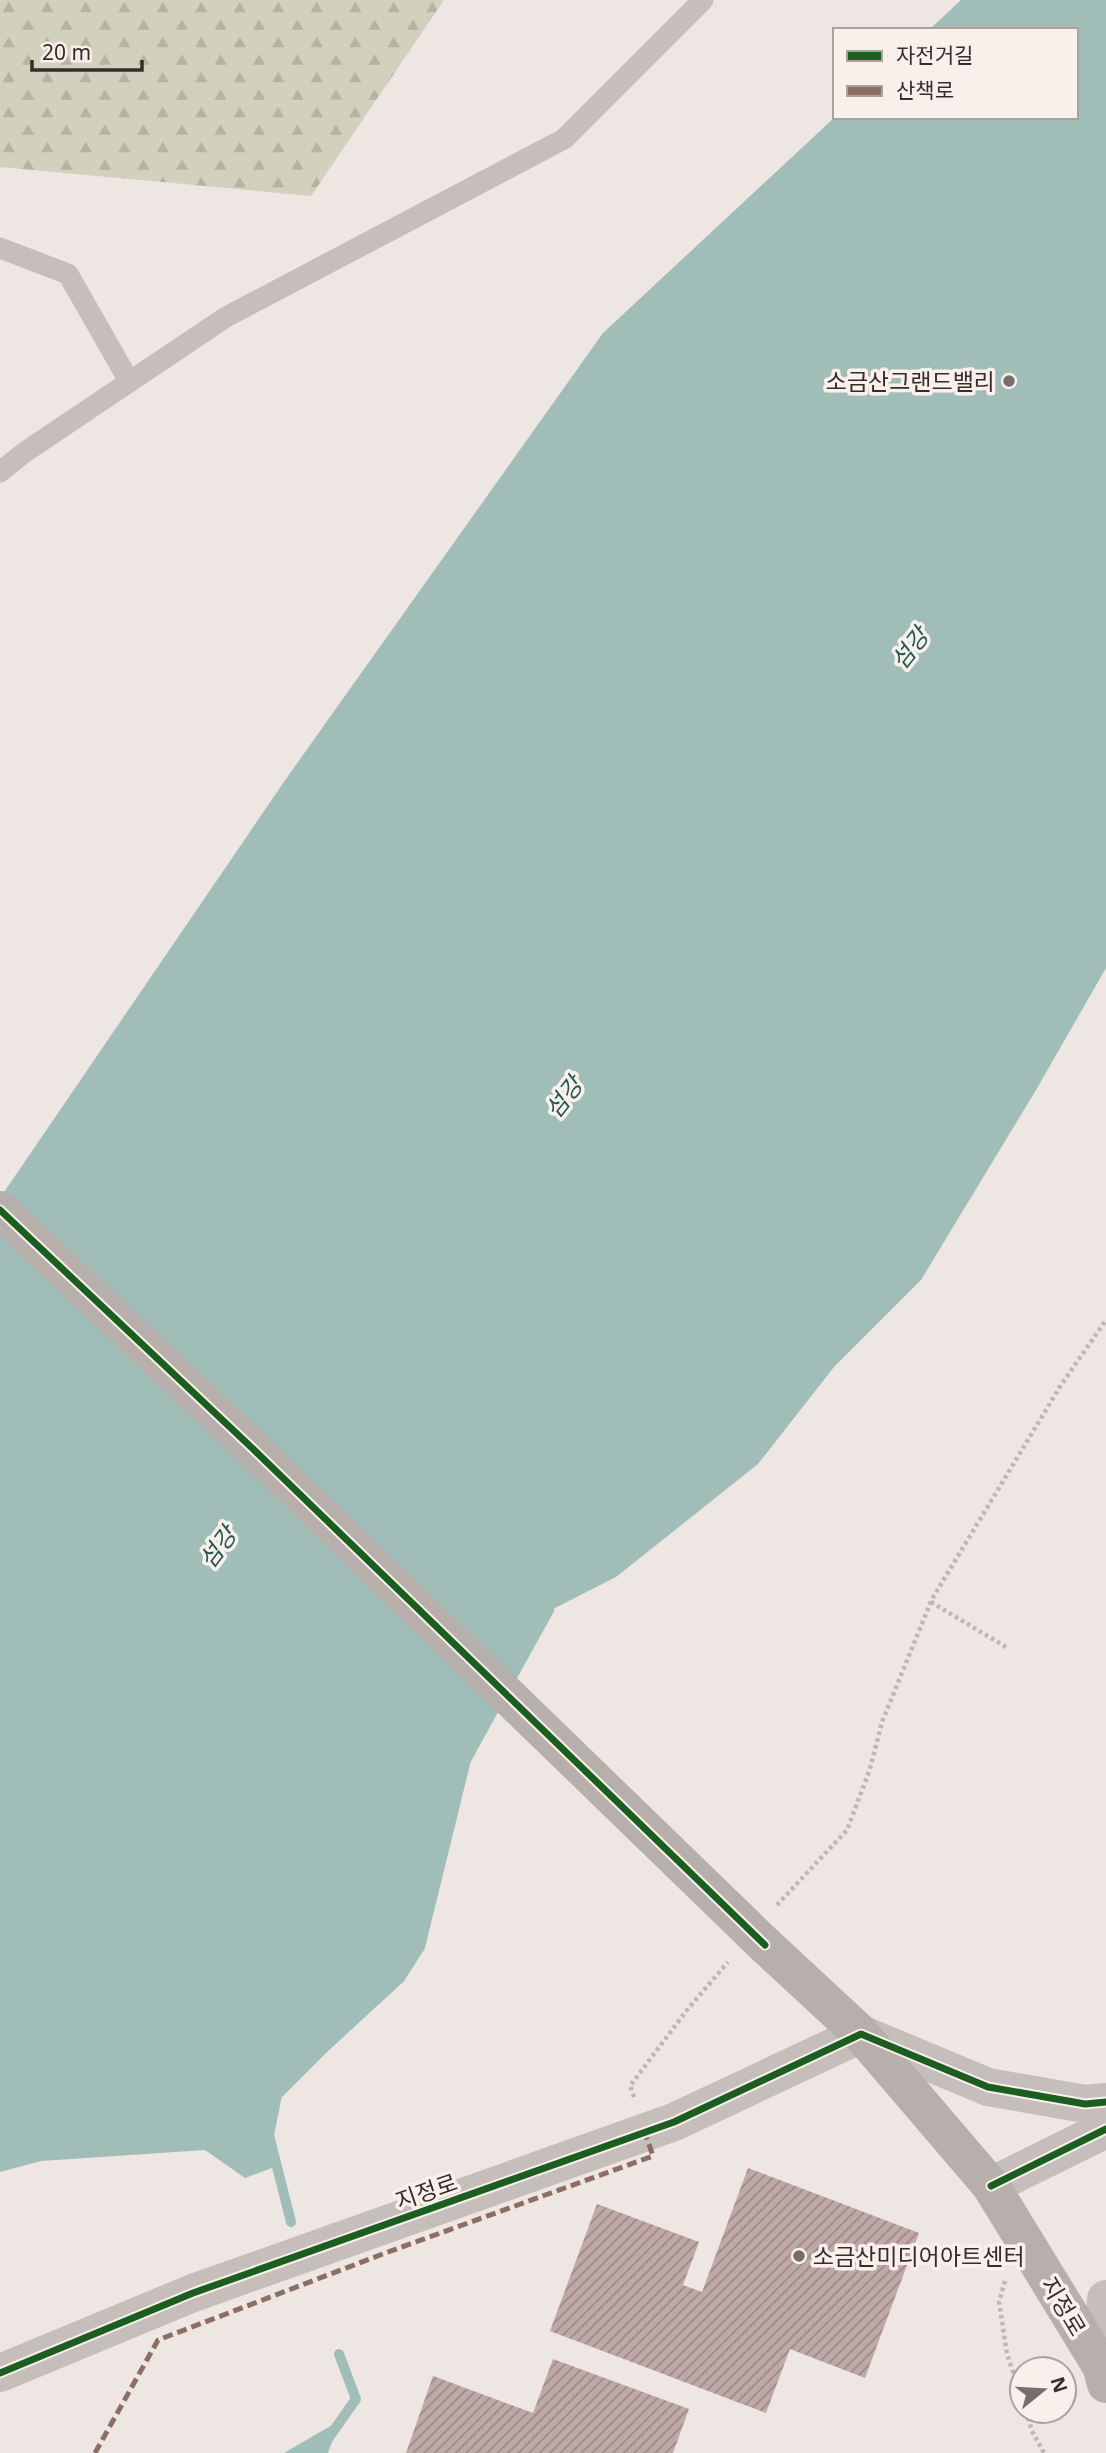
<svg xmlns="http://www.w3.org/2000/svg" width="1106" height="2453" viewBox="0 0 1106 2453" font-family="'Noto Sans','Noto Sans KR',sans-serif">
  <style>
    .forest { fill: url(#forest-firs) }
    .water { fill: #a1bdb8 }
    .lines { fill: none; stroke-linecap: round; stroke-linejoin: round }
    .stream { stroke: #a1bdb8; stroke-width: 10 }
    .building { fill: url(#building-hatch) }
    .path { stroke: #bfb7b4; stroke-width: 4.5; stroke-dasharray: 3.5 3.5; stroke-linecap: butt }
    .service { stroke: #c6bebb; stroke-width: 21 }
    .minor { stroke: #c6bebb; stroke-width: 38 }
    .tertiary { stroke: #c6bebb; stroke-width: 38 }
    .secondary { stroke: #b7afac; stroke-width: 38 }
    .secondary-bridge { stroke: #b7afac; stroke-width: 38 }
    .quiet { stroke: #8d6e63; stroke-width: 5; stroke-dasharray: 10 5; stroke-linecap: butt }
    .cycleway-casing { stroke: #f9f0eb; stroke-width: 11 }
    .cycleway { stroke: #1b5e20; stroke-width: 7 }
    .poi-dot { fill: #776d6b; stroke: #f9f0eb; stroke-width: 2.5 }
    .labels { text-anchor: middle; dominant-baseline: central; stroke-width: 7; stroke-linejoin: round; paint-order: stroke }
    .poi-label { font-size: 23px; fill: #372c2a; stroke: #f9f0eb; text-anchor: end }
    .street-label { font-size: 23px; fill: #372c2a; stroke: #f9f0eb }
    .water-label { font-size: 24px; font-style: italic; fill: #225650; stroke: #f9f0eb }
  </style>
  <defs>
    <pattern id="forest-firs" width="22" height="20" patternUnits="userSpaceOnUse" patternTransform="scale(1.75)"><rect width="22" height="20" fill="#d1d1be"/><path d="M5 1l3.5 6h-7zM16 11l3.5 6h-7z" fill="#b4b4a3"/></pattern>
    <pattern id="building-hatch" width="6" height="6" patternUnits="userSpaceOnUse" patternTransform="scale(1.75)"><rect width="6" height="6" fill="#bfa8a6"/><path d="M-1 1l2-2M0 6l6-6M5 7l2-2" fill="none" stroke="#9c8987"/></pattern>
  </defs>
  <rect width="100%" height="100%" fill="#ede6e3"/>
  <path class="forest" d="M0,0H444L311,196L0,167Z"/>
  <path class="water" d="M961,0H1106V968L1036,1090L921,1280L834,1367L758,1464L616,1577L549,1611L466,1760L420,1947L400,1978L324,2048L277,2095L269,2135L277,2166L245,2178L205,2150L41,2161L0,2172V1198L288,776L603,333L835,117H1076V30H929Z
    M339,2421L328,2453H284Z"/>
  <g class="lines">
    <path class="stream" d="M508,1684L549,1610L547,1599
      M291,2222L269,2135L277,2095L324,2048L400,1978L420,1947L466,1760L500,1698
      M318,2453L356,2399L339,2354"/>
  </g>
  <path class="building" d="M748,2168L919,2233L865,2378L790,2349L766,2413L550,2331L597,2204L699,2242L683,2285L702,2292Z
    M553,2359L689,2409L673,2453H406L433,2376L533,2413Z"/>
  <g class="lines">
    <path class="path" d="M931,1602L1006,1647
      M777,1905L847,1830L870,1769L882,1722L932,1599L1061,1385L1106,1320
      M634,2097L630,2086L687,2010L728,1962
      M1005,2281L999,2302L1007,2354L1022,2399
      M1026,2411L1032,2431L1044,2453"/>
    <path class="service" d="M0,248L68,274L129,381
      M0,472L25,452L226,317L564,139L703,0"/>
    <path class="minor" d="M0,2373L193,2293L674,2122L861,2034"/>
    <path class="tertiary" d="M861,2034L988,2087L1085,2104L1106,2102
      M991,2186L1106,2129
      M1101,2366L1106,2299"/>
    <path class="secondary" d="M765,1945L861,2034L991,2186L1101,2366L1106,2384"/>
    <path class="secondary-bridge" d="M0,1210L251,1447L765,1945"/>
    <path class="quiet" d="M95,2453L158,2340L388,2252L653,2156L645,2133"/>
    <defs>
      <path id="cycleway" d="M0,1210L251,1447L765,1945
        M991,2186L1106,2129
        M0,2373L193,2293L674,2122L861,2034L988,2087L1085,2104L1106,2102"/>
    </defs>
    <use href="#cycleway" class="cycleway-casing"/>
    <use href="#cycleway" class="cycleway"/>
  </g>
  <g class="poi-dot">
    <circle cx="1009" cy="381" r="7"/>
    <circle cx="799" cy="2256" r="7"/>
  </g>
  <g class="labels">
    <g class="poi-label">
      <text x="995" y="381">소금산그랜드밸리</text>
      <text x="813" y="2256" text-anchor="start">소금산미디어아트센터</text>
    </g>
    <g class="street-label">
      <text transform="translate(426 2191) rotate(-19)">지정로</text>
      <text transform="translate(1064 2306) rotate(59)">지정로</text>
    </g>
    <g class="water-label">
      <text transform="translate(909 648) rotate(-52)">섬강</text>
      <text transform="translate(563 1097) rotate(-52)">섬강</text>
      <text transform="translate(217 1547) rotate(-53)">섬강</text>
    </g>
  </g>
  <rect x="833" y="28" width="245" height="91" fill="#f9f0eb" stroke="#aba29e" stroke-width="2"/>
  <rect x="847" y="51" width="35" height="10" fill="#1b5e20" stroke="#aba29e" stroke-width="2"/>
  <text x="896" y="63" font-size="21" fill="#372c2a">자전거길</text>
  <rect x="847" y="86" width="35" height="10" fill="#8d6e63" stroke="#aba29e" stroke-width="2"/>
  <text x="896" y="98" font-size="21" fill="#372c2a">산책로</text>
  <g transform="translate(1043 2390) rotate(72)"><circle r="33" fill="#f9f0eb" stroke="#aba29e" stroke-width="2"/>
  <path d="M0-5L12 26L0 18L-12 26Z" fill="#776d6b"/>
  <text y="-10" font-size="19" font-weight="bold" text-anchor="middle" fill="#372c2a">N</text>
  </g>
  <path d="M32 60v10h110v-10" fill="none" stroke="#372c2a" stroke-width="3.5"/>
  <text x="42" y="60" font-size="21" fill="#372c2a" stroke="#f9f0eb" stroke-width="5" paint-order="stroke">20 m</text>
</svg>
